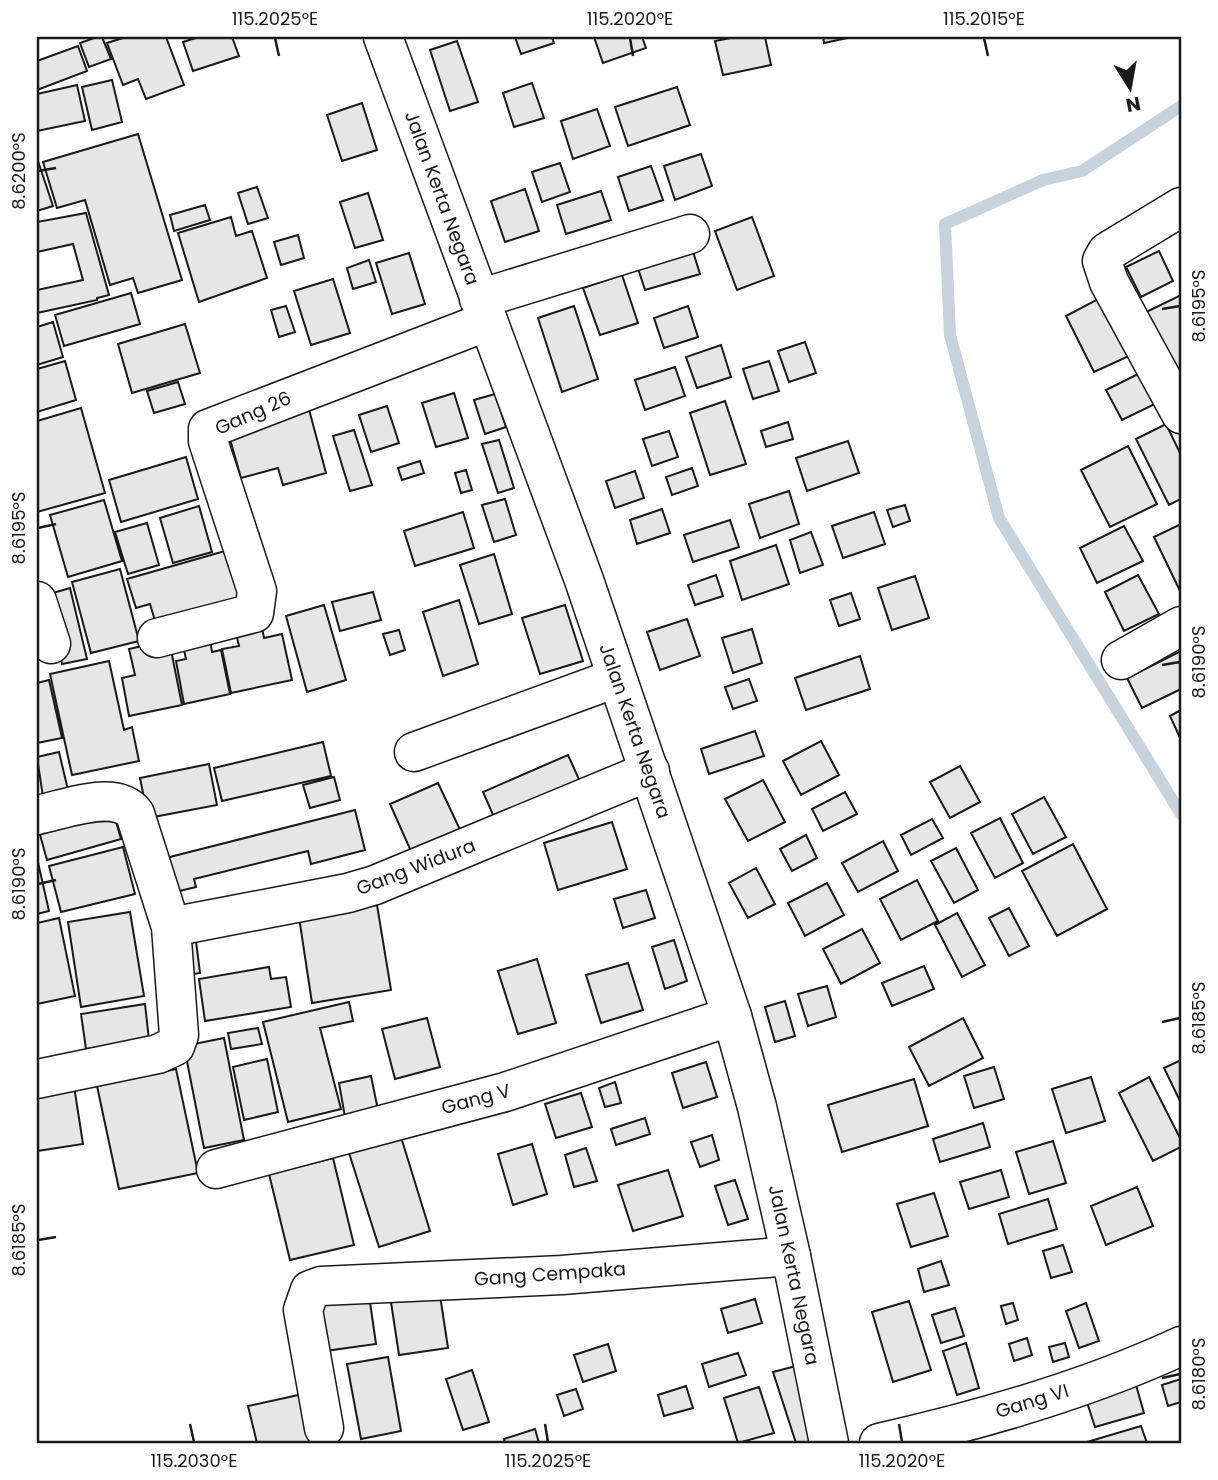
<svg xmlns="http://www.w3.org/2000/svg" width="1218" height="1480" viewBox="0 0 1218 1480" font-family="Poppins,sans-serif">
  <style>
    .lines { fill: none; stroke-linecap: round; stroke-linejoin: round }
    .stream { stroke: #c6d2dc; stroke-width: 12 }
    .building { fill: #e6e6e6; stroke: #1a1a1a; stroke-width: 2 }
    .street-casing { stroke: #1a1a1a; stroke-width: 41 }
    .secondary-casing { stroke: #1a1a1a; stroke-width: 41 }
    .street { stroke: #fff; stroke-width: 38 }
    .secondary { stroke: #fff; stroke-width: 38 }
    .ticks { fill: none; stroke: #1a1a1a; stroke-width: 2.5 }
    .labels { text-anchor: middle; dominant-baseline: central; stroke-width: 5; stroke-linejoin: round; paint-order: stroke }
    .street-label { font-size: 19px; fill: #1a1a1a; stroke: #fff }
    .neatline { fill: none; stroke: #1a1a1a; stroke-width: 2.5 }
    .ticks-label { font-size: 18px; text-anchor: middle; fill: #1a1a1a }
  </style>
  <rect width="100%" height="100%" fill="#fff"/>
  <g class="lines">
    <path class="stream" d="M1181,106L1082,171L1043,180L945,224L950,335L999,518L1181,814"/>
  </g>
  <path class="building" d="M97,37H102L111,59L89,67L80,43Z
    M126,37H166L184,85L146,99L138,79L123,85L107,43Z
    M199,37H232L239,56L193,71L183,42Z
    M515,37H552L554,43L521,54Z
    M594,37H642L646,48L603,63Z
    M736,37H765L771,65L723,75L715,41Z
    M823,37H852L824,43Z
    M457,41L478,102L450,111L430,50Z
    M78,46L87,71L37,90V61Z
    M112,80L122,122L92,130L82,87Z
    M532,83L544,118L514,127L503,93Z
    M77,85L85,121L37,131V94Z
    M677,87L690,125L628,146L615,107Z
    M362,103L377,150L342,161L327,115Z
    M597,109L610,146L573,159L561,121Z
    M138,134L182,280L138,293L133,278L110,285L85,200L57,208L43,162Z
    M701,154L712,186L675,200L664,166Z
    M37,158L53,206L37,211Z
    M560,163L570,192L542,202L532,172Z
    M651,166L663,200L629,211L618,177Z
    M257,187L268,218L248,224L238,193Z
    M525,189L539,231L505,242L491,201Z
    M601,191L611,220L566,234L557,205Z
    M368,193L383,240L355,248L340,202Z
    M205,205L210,220L174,231L170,215Z
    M86,213L109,295L97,298V300L37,313V290L83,280L73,244L37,252V222Z
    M231,217L236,236L252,231L267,278L199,302L178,233Z
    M752,217L774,276L737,290L715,231Z
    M298,235L304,258L281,265L274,242Z
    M690,242L700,274L645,290L635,259Z
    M1159,251L1173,281L1141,297L1126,267Z
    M409,253L425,304L392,314L376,263Z
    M369,260L376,282L353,289L347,268Z
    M622,275L638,323L600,335L583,288Z
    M333,279L350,333L311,345L294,291Z
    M131,293L140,324L64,346L55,315Z
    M1181,295V386L1138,316Z
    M1100,298L1129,356L1094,372L1066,316Z
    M286,306L295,332L279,337L271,310Z
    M574,306L598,379L562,392L538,318Z
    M688,306L698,337L664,348L654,318Z
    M53,322L63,357L37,365V327Z
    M185,324L200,373L132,393L118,344Z
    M805,342L816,373L789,382L778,351Z
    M721,345L731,377L697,388L686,357Z
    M65,361L76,400L37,412V369Z
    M769,361L779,391L753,399L743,369Z
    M675,367L685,396L645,410L635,380Z
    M1144,371L1159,402L1122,420L1106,390Z
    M178,382L185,404L154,413L147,391Z
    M454,393L468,438L436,447L422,403Z
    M495,394L506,427L485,434L474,400Z
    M725,401L746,464L710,475L690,413Z
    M307,402L326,473L283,485L278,468L241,478L228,432Z
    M387,406L399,443L371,452L359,415Z
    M81,408L105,493L37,512V421Z
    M788,422L793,439L766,447L761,431Z
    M1166,424L1181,455V499L1169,505L1136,439Z
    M354,430L372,485L350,491L333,436Z
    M669,431L678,457L652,466L643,439Z
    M499,440L514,488L498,493L482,444Z
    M848,441L859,473L807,491L796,458Z
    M1128,446L1157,504L1110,527L1081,470Z
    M186,457L198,499L121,522L109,480Z
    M420,461L424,473L402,480L398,468Z
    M692,468L698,486L672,495L666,477Z
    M466,470L472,490L461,493L455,473Z
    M635,471L644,498L615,508L606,481Z
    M789,491L799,524L760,538L749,504Z
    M505,499L516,535L494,542L482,505Z
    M104,500L122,561L68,577L50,515Z
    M905,505L910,521L893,527L887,510Z
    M199,506L212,552L173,563L160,518Z
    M662,509L670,533L637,544L630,520Z
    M463,512L474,548L415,566L404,531Z
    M874,512L885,544L843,558L832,526Z
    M730,520L739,547L693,562L684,535Z
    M147,523L159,565L128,574L115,532Z
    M1181,524V593L1154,537Z
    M1124,526L1143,561L1097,583L1080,548Z
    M811,532L823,565L800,573L790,540Z
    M776,545L789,584L742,600L730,561Z
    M239,547L256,602L158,631L150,604L136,608L127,579Z
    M494,554L512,614L479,624L460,565Z
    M120,569L139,641L91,653L72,582Z
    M716,575L723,596L695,605L688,585Z
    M1138,575L1159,614L1124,631L1105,592Z
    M915,576L929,618L892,630L878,588Z
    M70,588L87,659L62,664L46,595Z
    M373,592L381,620L340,631L332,602Z
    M851,593L860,619L839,626L830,600Z
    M459,600L478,664L443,676L423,612Z
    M324,605L346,680L307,692L286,616Z
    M565,605L583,661L540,674L522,618Z
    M687,619L700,656L660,670L647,632Z
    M262,628L264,638L282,634L292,680L231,693L222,649L239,646L236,633Z
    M752,629L762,663L733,673L722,638Z
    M399,630L405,650L390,655L383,634Z
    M169,640L182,705L129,716L122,678L135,675L129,649Z
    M210,640L212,652L221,650L230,694L184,704L176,661L186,659L183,645Z
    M1181,651V689L1142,708L1127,678Z
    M860,656L870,689L806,710L795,678Z
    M109,661L124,730L132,727L139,761L72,775L50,674Z
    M749,679L757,701L733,709L725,687Z
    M49,680L62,738L37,743V683Z
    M1181,710V740L1170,716Z
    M755,731L764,756L709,774L701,749Z
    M821,741L839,775L801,795L783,761Z
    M323,742L331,776L222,801L214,768Z
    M59,752L68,790L43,797L37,757Z
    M568,755L582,786L497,824L483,792Z
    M209,764L217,805L148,818L140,778Z
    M960,766L980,802L950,818L930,782Z
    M334,777L340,800L310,808L303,785Z
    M763,780L785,822L748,841L725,799Z
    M438,783L463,836L414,858L390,804Z
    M845,792L857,814L823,831L812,809Z
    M1044,797L1066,837L1033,854L1012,814Z
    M111,804L121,839L47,860L37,824Z
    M355,810L365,850L311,864L308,851L194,879L196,887L167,894L158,860Z
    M1000,818L1023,863L995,878L971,833Z
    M932,819L943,838L911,855L901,835Z
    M612,822L627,869L558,890L544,843Z
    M806,835L817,858L792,871L780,849Z
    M883,841L898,871L858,892L842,863Z
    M1073,844L1107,909L1057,936L1022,871Z
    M123,847L135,894L61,912L49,866Z
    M956,848L978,890L954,903L931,861Z
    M37,858L49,911L37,914Z
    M756,868L775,904L748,918L729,883Z
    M917,880L938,921L901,940L880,899Z
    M827,883L844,915L805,936L788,903Z
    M646,890L655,918L623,928L614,899Z
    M377,905L391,990L312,1003L299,917Z
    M1009,908L1029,946L1009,956L989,918Z
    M130,912L144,996L81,1007L68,922Z
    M957,913L985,965L962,977L935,925Z
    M59,918L75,996L37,1004V923Z
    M862,929L880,963L841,984L823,949Z
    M674,940L687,981L665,989L652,947Z
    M196,941L200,973L181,976L177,943Z
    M537,959L556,1023L518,1034L498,971Z
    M628,963L643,1010L601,1023L586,975Z
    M924,966L934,989L892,1006L882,983Z
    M269,967L271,979L286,977L291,1007L205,1021L199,979Z
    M827,986L836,1017L808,1026L798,994Z
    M785,1001L795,1036L775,1042L765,1007Z
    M349,1002L353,1021L320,1028L341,1109L288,1122L263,1022Z
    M145,1004L149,1040L86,1049L81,1014Z
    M427,1018L440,1067L395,1079L382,1029Z
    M963,1018L983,1058L929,1086L909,1047Z
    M258,1028L262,1044L231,1049L228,1033Z
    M224,1038L244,1140L204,1148L184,1046Z
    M267,1059L278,1112L244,1120L233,1067Z
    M1181,1060V1103L1164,1068Z
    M706,1062L717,1097L683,1108L672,1073Z
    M994,1067L1004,1099L974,1108L964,1076Z
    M176,1069L198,1173L119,1189L97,1086Z
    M371,1076L378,1110L345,1117L339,1083Z
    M1091,1077L1105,1121L1066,1133L1052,1089Z
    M1149,1077L1181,1140V1147L1153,1161L1119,1093Z
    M914,1079L928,1126L842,1152L828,1105Z
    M615,1082L621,1103L605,1107L599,1088Z
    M74,1086L83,1144L37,1151V1093Z
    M581,1093L592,1127L556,1138L545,1104Z
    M645,1118L650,1134L616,1145L611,1129Z
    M983,1123L990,1147L940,1162L933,1139Z
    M712,1135L719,1160L700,1167L691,1142Z
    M401,1137L430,1231L379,1247L349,1153Z
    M1053,1141L1066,1183L1029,1194L1016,1152Z
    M532,1144L547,1194L513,1205L498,1154Z
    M586,1148L597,1181L574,1187L565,1155Z
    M333,1158L354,1245L290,1260L269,1174Z
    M668,1170L683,1216L633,1231L618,1185Z
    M1001,1170L1009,1197L969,1209L960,1182Z
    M735,1180L748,1219L728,1225L715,1186Z
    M1137,1187L1153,1226L1106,1245L1091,1206Z
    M934,1193L948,1236L911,1247L897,1204Z
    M1048,1199L1057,1229L1008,1244L999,1214Z
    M1063,1245L1072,1272L1051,1278L1043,1251Z
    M941,1261L949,1285L924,1292L918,1269Z
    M438,1282L448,1348L399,1355L389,1289Z
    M369,1295L376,1344L325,1351L318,1302Z
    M755,1299L762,1323L728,1333L721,1309Z
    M909,1301L931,1370L893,1382L872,1312Z
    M1013,1303L1018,1320L1006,1324L1001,1306Z
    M1086,1303L1099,1341L1079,1348L1066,1311Z
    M955,1308L964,1336L941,1343L932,1315Z
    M1027,1338L1032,1355L1014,1361L1009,1344Z
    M966,1343L979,1388L957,1395L943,1351Z
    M1065,1343L1069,1357L1053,1362L1049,1347Z
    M608,1344L616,1371L583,1382L574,1355Z
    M738,1353L746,1375L709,1387L702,1364Z
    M388,1357L401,1431L361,1439L347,1364Z
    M796,1366L816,1443H796L773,1372Z
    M472,1370L489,1422L463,1430L446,1379Z
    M1134,1378L1144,1413L1095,1427L1084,1393Z
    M1181,1379V1402L1168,1406L1162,1385Z
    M686,1386L693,1408L664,1416L658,1395Z
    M759,1387L774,1433L738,1443L724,1398Z
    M576,1389L583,1409L564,1416L557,1395Z
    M303,1394L315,1443H257L248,1406Z
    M1141,1426L1147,1443H1087V1442Z
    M535,1429L539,1443H505L504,1439Z"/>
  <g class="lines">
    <defs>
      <path id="street" d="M1181,207L1107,252L1102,261L1109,282L1181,414
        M479,299L690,234
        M37,601L51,644
        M157,638L254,613L257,591L208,441V429L488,321
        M1121,660L1181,626
        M414,752L616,678
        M37,815C63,810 116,788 135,814L171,927L179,1035L175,1046L158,1054L37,1079
        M171,927L348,893L375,885L650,771
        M216,1169L505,1092L732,1016
        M324,1428L303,1310L310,1290L321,1286L562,1275L791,1256
        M879,1443C981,1420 1086,1390 1181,1346"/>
      <path id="secondary" d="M383,37L584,580L732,1016L757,1107L791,1256L829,1443"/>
    </defs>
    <use href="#street" class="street-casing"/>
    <use href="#secondary" class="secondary-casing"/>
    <use href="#street" class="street"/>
    <use href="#secondary" class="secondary"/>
  </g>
  <path class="ticks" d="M275,38L279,56M630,38L633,56M984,38L988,56M38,171L56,168M1162,309L1180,306M38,528L56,524M1162,665L1180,662M38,884L56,880M1162,1022L1180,1018M38,1240L56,1237M1162,1378L1180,1374M190,1424L194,1442M545,1424L548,1442M899,1424L902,1442"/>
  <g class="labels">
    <g class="street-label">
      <text transform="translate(442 198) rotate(70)">Jalan Kerta Negara</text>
      <text transform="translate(253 413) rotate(-24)">Gang 26</text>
      <text transform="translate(635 731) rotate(71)">Jalan Kerta Negara</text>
      <text transform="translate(416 867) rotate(-21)">Gang Widura</text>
      <text transform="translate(476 1099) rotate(-15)">Gang V</text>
      <text transform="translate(550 1274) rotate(-4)">Gang Cempaka</text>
      <text transform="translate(794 1275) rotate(78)">Jalan Kerta Negara</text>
      <text transform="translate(1032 1401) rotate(-17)">Gang VI</text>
    </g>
  </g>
  <rect width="1218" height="1480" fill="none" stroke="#ffffff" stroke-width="77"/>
  <g transform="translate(1130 88) rotate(169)" stroke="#ffffff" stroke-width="5" paint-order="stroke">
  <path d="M0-5L12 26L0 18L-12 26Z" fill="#1a1a1a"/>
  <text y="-10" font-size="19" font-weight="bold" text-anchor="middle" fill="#1a1a1a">N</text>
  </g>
  <rect x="38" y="38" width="1142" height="1404" class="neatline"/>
  <g class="ticks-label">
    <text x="275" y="25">115.2025°E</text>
    <text x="630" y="25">115.2020°E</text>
    <text x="984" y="25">115.2015°E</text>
    <text transform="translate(19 171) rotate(-90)" y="6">8.6200°S</text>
    <text transform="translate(1199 306) rotate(-90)" y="6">8.6195°S</text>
    <text transform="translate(19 528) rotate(-90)" y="6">8.6195°S</text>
    <text transform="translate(1199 662) rotate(-90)" y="6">8.6190°S</text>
    <text transform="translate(19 884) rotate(-90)" y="6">8.6190°S</text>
    <text transform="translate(1199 1018) rotate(-90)" y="6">8.6185°S</text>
    <text transform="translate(19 1240) rotate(-90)" y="6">8.6185°S</text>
    <text transform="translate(1199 1374) rotate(-90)" y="6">8.6180°S</text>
    <text x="194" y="1467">115.2030°E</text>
    <text x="548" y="1467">115.2025°E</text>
    <text x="902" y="1467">115.2020°E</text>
  </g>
</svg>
